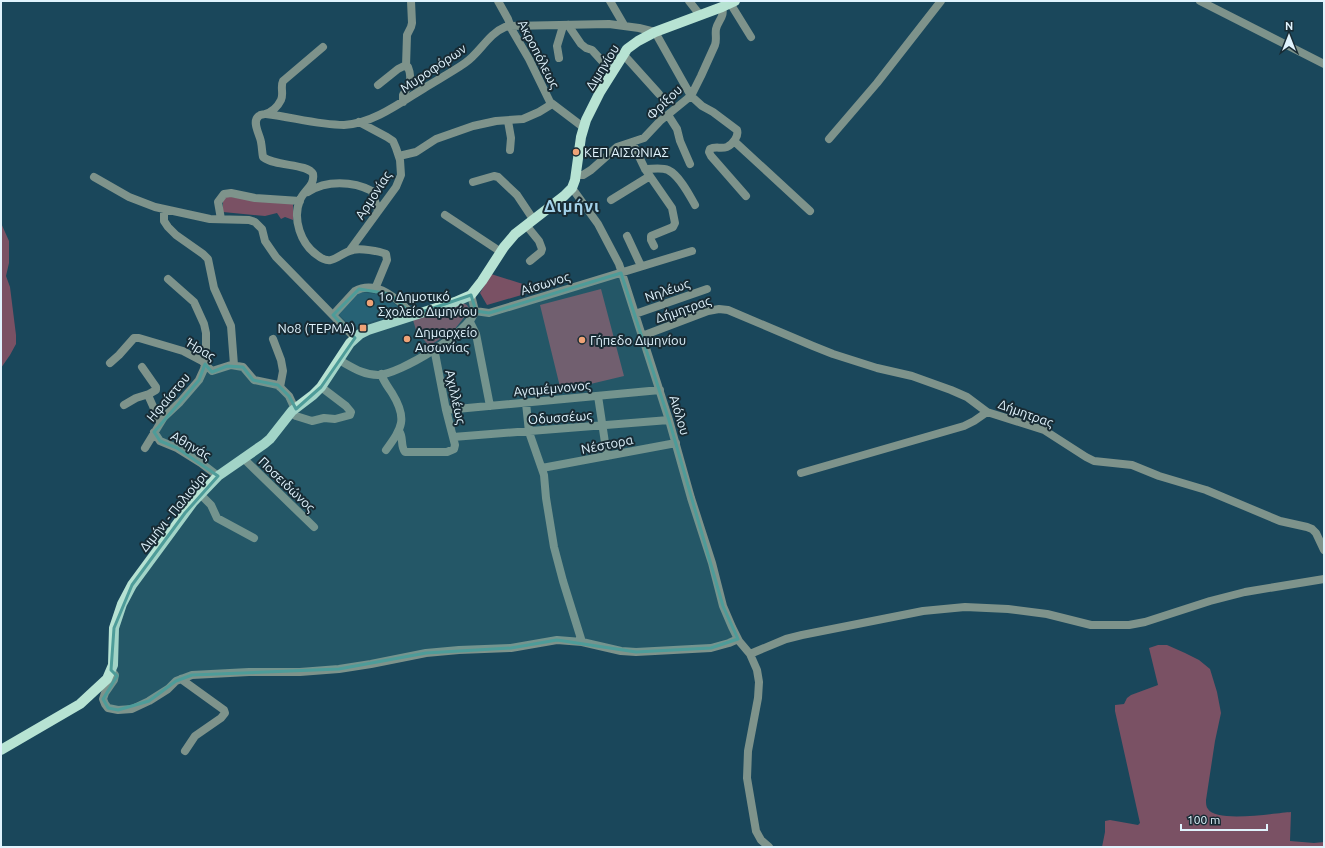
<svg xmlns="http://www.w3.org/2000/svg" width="1325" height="848" viewBox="0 0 1325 848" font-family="Ubuntu,sans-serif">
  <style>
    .built { fill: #1d546c }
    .green { fill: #7a5164 }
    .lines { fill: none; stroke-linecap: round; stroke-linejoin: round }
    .minor { stroke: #7e938b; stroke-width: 8 }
    .major { stroke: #b7e3d3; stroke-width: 10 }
    .marked { fill: #4e9c99; fill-opacity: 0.2; stroke: #4e9c99; stroke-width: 3; stroke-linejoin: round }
    .poi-dot { fill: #efa377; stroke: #182b34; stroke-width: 1.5 }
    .labels { text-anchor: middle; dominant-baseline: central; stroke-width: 4; stroke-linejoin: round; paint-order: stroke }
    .street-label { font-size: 13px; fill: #e0f3fd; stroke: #182b34 }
    .poi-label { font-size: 13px; fill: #e0f3fd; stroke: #182b34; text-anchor: start }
    .district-label { font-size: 17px; font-weight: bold; letter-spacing: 1px; fill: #a3d1e9; stroke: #182b34 }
  </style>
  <rect width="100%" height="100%" fill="#1a475b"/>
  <path class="built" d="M359,292L383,295L403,311L353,328L337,313Z"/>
  <path class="green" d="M223,196L293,204V220L285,217L281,219L277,213L265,216L223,212Z
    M1,223L9,241V263L6,276L10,287L16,335V344L10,355L1,368Z
    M491,274L529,286L533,288L535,291L487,305L480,293Z
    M601,289L624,376L561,391L540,305Z
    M463,303L467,305L470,310L454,330L429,346L416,330L413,320Z
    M1158,645H1167L1185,653L1199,660L1210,669L1217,692L1221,713L1215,741L1206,800C1206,803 1206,807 1208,809C1216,823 1275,813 1291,812L1290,841L1314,843L1324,842V847H1102L1105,832V821L1110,820L1138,825L1140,823L1115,711V705L1124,704L1127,698L1131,695L1158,685L1149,648Z"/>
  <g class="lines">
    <path class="minor" d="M498,1L508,19L512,30L529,59L550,102L583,127
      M610,1L624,25
      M689,1L700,15
      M1200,1L1324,64
      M730,3L751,37
      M568,25L581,44L586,48L592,50L612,72
      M323,47L283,81C280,87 284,94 281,100C278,106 272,112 265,114C263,115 261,114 259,116C251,121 260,135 261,142C262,147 262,152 263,157C276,167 307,163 313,174C315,186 304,190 300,200C292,219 301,244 317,255C333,268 338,253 353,250C360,248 379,251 386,254L387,260L375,289
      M623,54L659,94
      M559,58L557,46L563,26
      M406,66L407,35L411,27L412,23L411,1
      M378,85L398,69L404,66L408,67C413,79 409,85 403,95V102
      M266,114C292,117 318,125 344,125C373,124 403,101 426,87C439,79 452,72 465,63C480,53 488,34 505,27L510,26L609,24L639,28L655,32L691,96L702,106L713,112L737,130C739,136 733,144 727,147C721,149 715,146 710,149L709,152L711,156L746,196
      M668,115L677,129L680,141L690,164
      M508,121L511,138L510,150
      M829,139L877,83L941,1
      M734,141L810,211
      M632,142L645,169L672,208L675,223L673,227L651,236V240L654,246
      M399,156L416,152L436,139L473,126L496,121L523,119L539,112L552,104
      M645,169C652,169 662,167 668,170C679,175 689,194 695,205
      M576,175H583L591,170L617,147L644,138L660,121L687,99L691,96L701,76L715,45C717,40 715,34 716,29C718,20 725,17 722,7
      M94,177L129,197L155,207L210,219L249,220L255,222L262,229L265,241L276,257L355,338
      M473,182L494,176L498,177L517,195L533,219
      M572,188L598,224L619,264L669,420L691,498L712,563L723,606L732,627L739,641L750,654L757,670L759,682L758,698L748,751L747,778L756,831L761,840L769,847
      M308,192C326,180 353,181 372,191L378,211
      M611,200L650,176
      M164,210V221L168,227L176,235L203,254L208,259L214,288L231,326L234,365
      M445,215L501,252
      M221,219L218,202L224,194L231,193L255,198L300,201
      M526,225L539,241L542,249L541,252L530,261
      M627,236L641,266
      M350,250L396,187L401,175L400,160L396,148L393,141L387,137L359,122
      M475,311L489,313L692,251
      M635,314L707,289
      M333,315L355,291C377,279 399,300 413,315
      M470,322L476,334L490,406
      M642,336L708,311L719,309L728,310L813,346L833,354L877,368L912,376L951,390L967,397L987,412L1044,430L1086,457L1094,461L1132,465L1159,476L1206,490L1280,521L1307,527L1312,529L1316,533L1324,550
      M273,339L281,360L283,371L280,387
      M339,360C352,367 363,375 378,375C400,374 470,332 475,311L471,295
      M110,363L119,355L134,338H139L183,351L202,361L212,371L231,365L243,367L254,380L278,385L289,396L295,409
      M381,374C384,382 388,387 392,393C408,419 402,428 386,450
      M148,395L160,422
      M598,396L607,456
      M526,403L529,432L544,475L546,498L554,547L563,581L582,642
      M124,405L136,398L149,394L156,390V387L142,367
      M446,410L660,390
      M291,413L296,416L312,421L324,418L335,419L350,415L351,412L346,406L321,387
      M399,431C404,437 400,446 405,452H447L454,449L455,445L446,410L434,348
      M154,432L160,441L177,448L201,463L218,476
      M453,437L669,420
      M145,448L164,417L180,402L199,380L204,369L206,359V333L204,324L194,302L168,279
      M243,458L314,527
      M542,468L676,443
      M801,473L964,426L974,421L987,412
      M201,495L211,505L217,518L254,538
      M750,654L786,639L802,635L923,611L965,607L1008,609L1047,614L1091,625H1129L1145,622L1210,601L1245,592L1324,579
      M111,670L115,675L114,680L105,693L103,699L105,704L108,708L118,710L132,709L149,701L168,689L176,681L192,675L249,672H300L339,669L371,664L426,653L459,650L511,648L557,640L582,642L621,651L636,652L711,648L729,643L738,639
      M181,679L224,710L225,713L221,718L195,736L185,751"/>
    <path class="major" d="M1,750L80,704L107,679L113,665L114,628L122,604L132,585L171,532L193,502L218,476L264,444L270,439L292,411L313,395L321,387L350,343L360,334L368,330L455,302L471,295L482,281L504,247L515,234L564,196L572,188L575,180L581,137L586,120L600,92L627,49L638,41L655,32L722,7L735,1"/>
  </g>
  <path class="marked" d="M621,273L669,420L723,606L738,639L711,648L636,652L557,640L511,648L426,653L339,669L192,675L176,681L149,701L118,710L108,708L103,699L117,676L111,670L114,628L132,585L185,513L218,476L177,448L160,441L154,432L199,380L205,364L212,372L227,366L243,367L253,380L278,385L289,396L296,409L321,387L355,338L333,315L359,289L390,294L413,315L471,295L476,311L489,313Z"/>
  <g class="poi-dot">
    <circle cx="576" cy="152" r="4"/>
    <circle cx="370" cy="303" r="4"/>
    <rect x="359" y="324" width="8" height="8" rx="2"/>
    <circle cx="407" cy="339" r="4"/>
    <circle cx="582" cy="340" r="4"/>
  </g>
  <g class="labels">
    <g class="street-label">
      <text transform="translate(539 54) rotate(63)">Ακροπόλεως</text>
      <text transform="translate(602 67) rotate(-58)">Διμηνίου</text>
      <text transform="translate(433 68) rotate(-34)">Μυροφόρων</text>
      <text transform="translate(664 102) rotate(-44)">Φρίξου</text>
      <text transform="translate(373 195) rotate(-57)">Αρμονίας</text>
      <text transform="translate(545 283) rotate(-17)">Αίσωνος</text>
      <text transform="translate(667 290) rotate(-19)">Νηλέως</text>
      <text transform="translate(683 309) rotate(-19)">Δήμητρας</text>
      <text transform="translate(201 349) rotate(31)">Ήρας</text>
      <text transform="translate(552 388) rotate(-5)">Αγαμέμνονος</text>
      <text transform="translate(168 397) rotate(-50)">Ηφαίστου</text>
      <text transform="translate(456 397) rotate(78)">Αχιλλέως</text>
      <text transform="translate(1026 413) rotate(20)">Δήμητρας</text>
      <text transform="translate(680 415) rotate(73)">Αιόλου</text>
      <text transform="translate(560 417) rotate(-4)">Οδυσσέως</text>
      <text transform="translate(607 444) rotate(-11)">Νέστορα</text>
      <text transform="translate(191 445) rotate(30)">Αθηνάς</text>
      <text transform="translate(287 484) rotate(44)">Ποσειδώνος</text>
      <text transform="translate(173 511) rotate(-51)">Διμήνι - Παλιούρι</text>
    </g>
    <g class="poi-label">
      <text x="584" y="152">ΚΕΠ ΑΙΣΩΝΙΑΣ</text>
      <text x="378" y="296">1ο Δημοτικό<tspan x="378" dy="15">Σχολείο Διμηνίου</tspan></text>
      <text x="355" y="328" text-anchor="end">Νο8 (ΤΕΡΜΑ)</text>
      <text x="415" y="332">Δημαρχείο<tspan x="415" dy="15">Αισωνίας</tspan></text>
      <text x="590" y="340">Γήπεδο Διμηνίου</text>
    </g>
    <g class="district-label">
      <text x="572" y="205">Διμήνι</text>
    </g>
  </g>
  <rect width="1325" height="848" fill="none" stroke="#e0f3fd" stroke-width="4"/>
  <g transform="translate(1289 36)" stroke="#182b34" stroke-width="3" paint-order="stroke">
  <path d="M0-3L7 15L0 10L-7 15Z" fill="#e0f3fd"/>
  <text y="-6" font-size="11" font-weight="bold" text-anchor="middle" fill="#e0f3fd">N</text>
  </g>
  <path d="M1181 824v6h86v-6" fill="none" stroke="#e0f3fd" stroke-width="2"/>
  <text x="1187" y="824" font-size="12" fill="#e0f3fd" stroke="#182b34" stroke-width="3" paint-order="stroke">100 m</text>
</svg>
